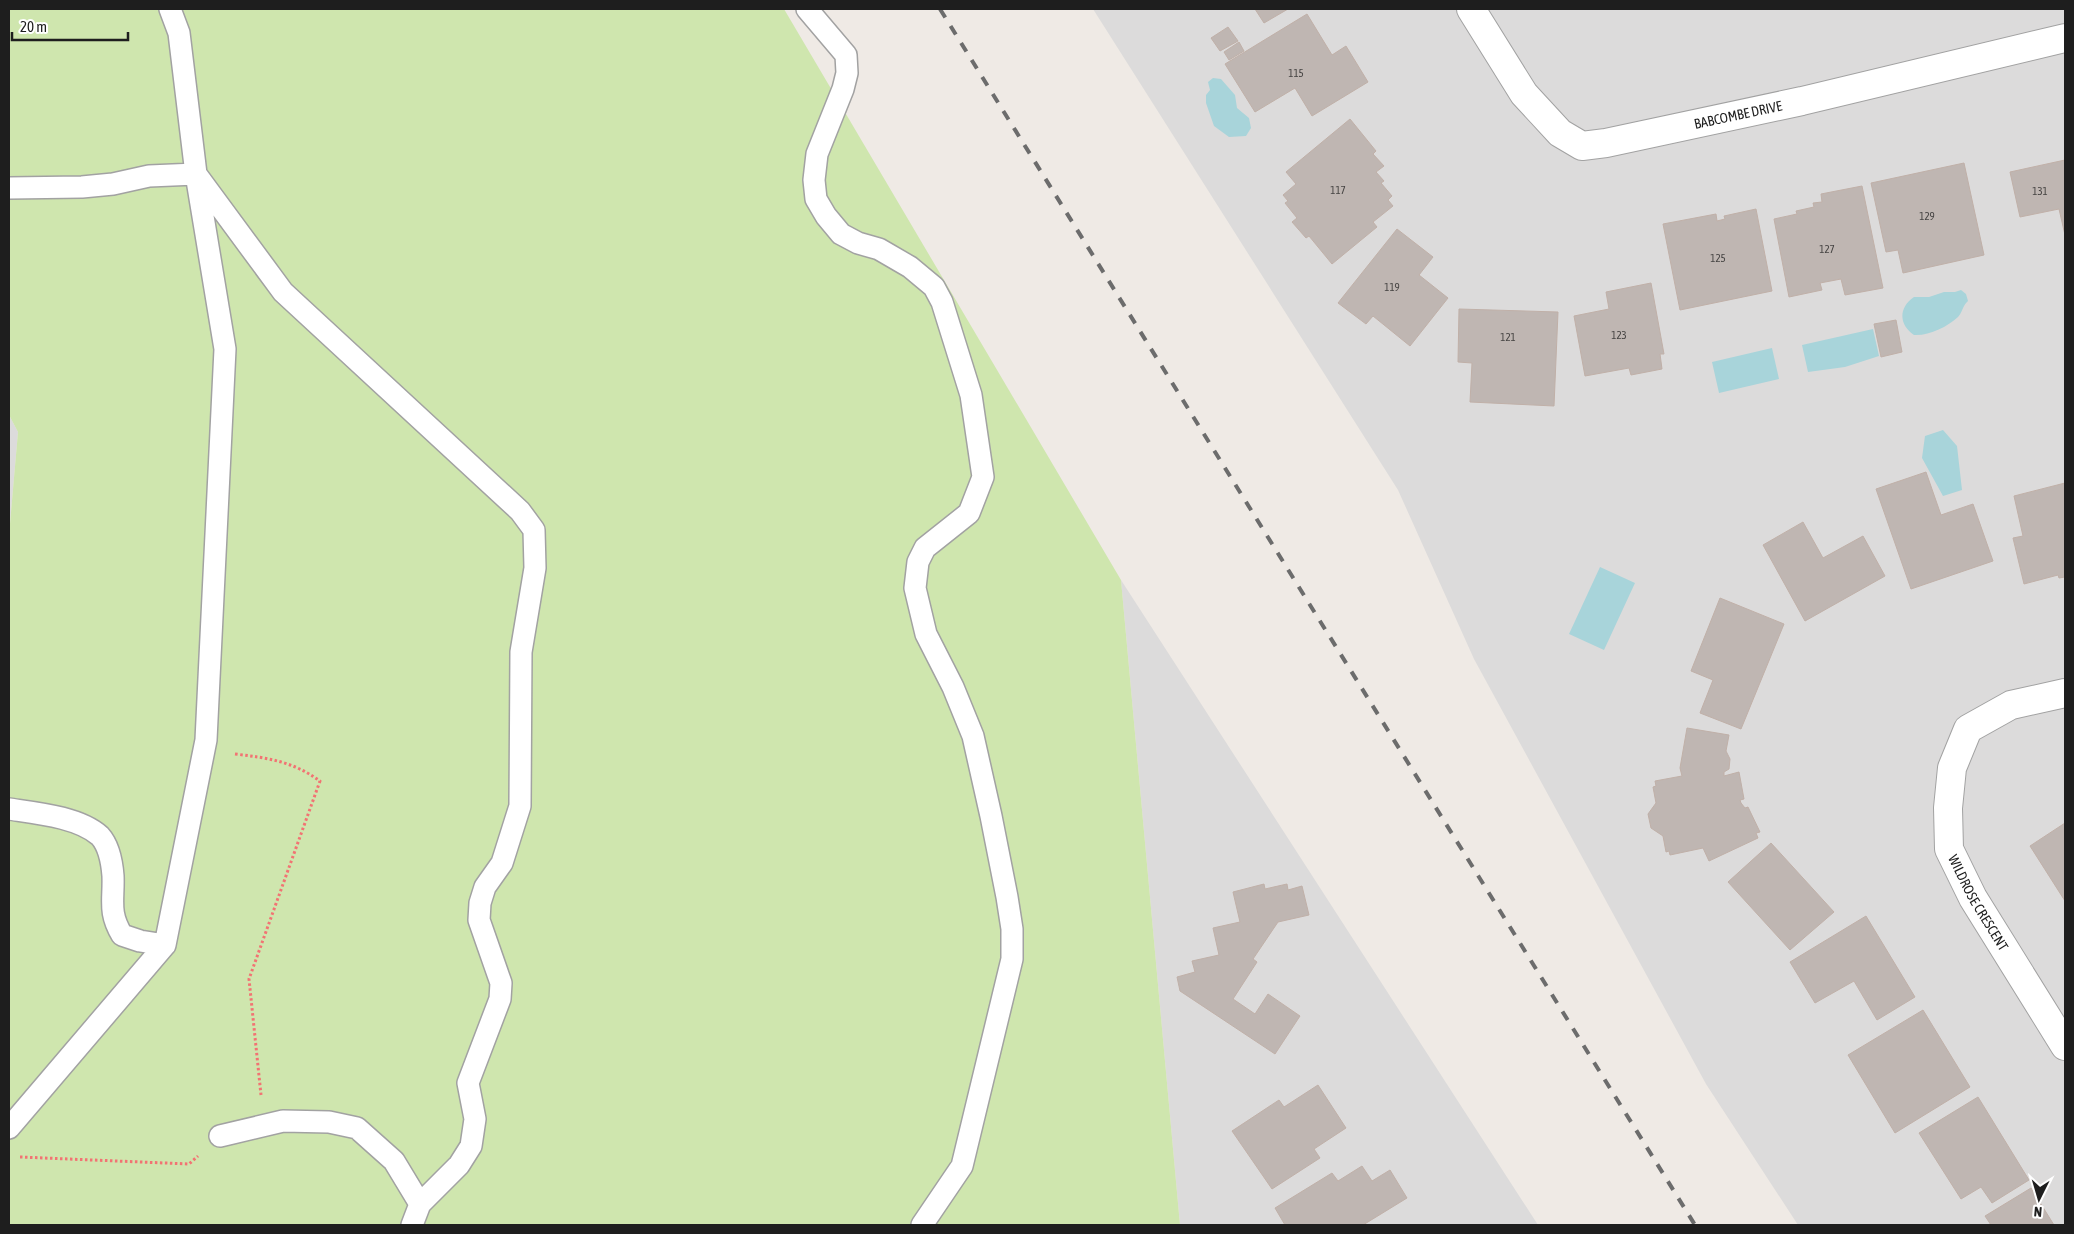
<svg xmlns="http://www.w3.org/2000/svg" width="2074" height="1234" viewBox="0 0 2074 1234" font-family="'Asap Condensed',sans-serif">
  <style>
    .residential { fill: #dcdbdb }
    .grass { fill: #cfe6ae }
    .water { fill: #a8d4da }
    .building { fill: #bfb6b2; stroke: #c0b0a8 }
    .lines { fill: none; stroke-linecap: round; stroke-linejoin: round }
    .service-casing { stroke: #a2a2a2; stroke-width: 24 }
    .minor-casing { stroke: #a2a2a2; stroke-width: 30 }
    .path { stroke: #f27373; stroke-width: 3; stroke-dasharray: 2.5 2.5; stroke-linecap: butt }
    .service { stroke: #fff; stroke-width: 21 }
    .minor { stroke: #fff; stroke-width: 28 }
    .rail { stroke: #6c6c6c; stroke-width: 4; stroke-dasharray: 10 10; stroke-linecap: butt }
    .labels { text-anchor: middle; dominant-baseline: central; stroke-width: 4; stroke-linejoin: round; paint-order: stroke }
    .number-label { font-size: 11px; fill: #464443 }
    .street-label { font-size: 14px; fill: #1e1e1e; stroke: #fff }
  </style>
  <rect width="100%" height="100%" fill="#efeae5"/>
  <path class="residential" d="M1093,9H2065V1225H1798L1706,1084L1474,659L1398,490Z
    M9,415L18,432L9,535Z
    M1121,580L1538,1225H1180Z"/>
  <path class="grass" d="M9,9H784L1121,580L1180,1225H9V535L18,432L9,415Z"/>
  <path class="water" d="M1213,78L1221,79L1235,95L1237,108L1249,118L1251,128L1246,136L1229,137L1214,126L1206,103V95L1210,90L1208,82Z
    M1961,290L1966,294L1968,301C1962,306 1963,312 1958,317C1947,327 1929,336 1914,335C1899,325 1898,308 1914,297H1929L1944,292H1955Z
    M1873,329L1879,356L1845,367L1808,372L1802,345Z
    M1772,348L1779,379L1719,393L1712,362Z
    M1943,430L1957,446L1962,490L1943,496L1922,458L1925,436Z
    M1600,567L1635,583L1604,650L1569,634Z"/>
  <path class="building" d="M1255,9H1288L1264,23Z
    M1307,14L1332,55L1346,46L1368,82L1312,116L1295,88L1255,112L1225,64Z
    M1228,27L1238,41L1220,51L1211,38Z
    M1239,42L1244,51L1229,60L1224,52Z
    M1350,119L1376,151L1373,154L1384,166L1376,172L1384,181L1381,183L1392,196L1388,200L1393,206L1373,222L1377,227L1332,264L1309,236L1306,238L1292,222L1297,218L1285,203L1288,201L1283,195L1296,184L1286,172Z
    M2065,160V235L2059,209L2020,217L2010,172Z
    M1964,163L1984,255L1903,273L1898,250L1886,252L1871,183Z
    M1862,186L1883,288L1845,295L1841,279L1820,283L1822,290L1789,297L1774,219L1797,214L1796,211L1814,207L1813,203L1822,202L1821,194Z
    M1756,209L1772,291L1680,310L1663,224L1716,214L1717,221L1725,219L1724,216Z
    M1397,229L1433,257L1419,275L1448,298L1410,346L1373,316L1366,324L1338,303Z
    M1651,283L1664,354H1660L1662,369L1631,375L1629,368L1585,376L1574,316L1609,309L1606,292Z
    M1459,309L1558,312L1554,406L1470,402L1472,363L1458,362Z
    M1896,320L1902,352L1881,357L1874,324Z
    M1926,472L1941,515L1973,504L1993,561L1911,589L1876,489Z
    M2065,483V577L2059,578L2058,575L2024,584L2013,538L2023,536L2014,496Z
    M1803,522L1823,558L1863,536L1885,576L1805,621L1763,545Z
    M1720,598L1784,624L1741,729L1700,713L1713,680L1691,671Z
    M1687,728L1729,735L1726,751L1730,759L1729,769L1724,772V776L1739,772L1744,799L1740,800L1741,803L1745,808L1748,807L1760,832L1756,833L1758,838L1709,861L1703,848L1670,855L1669,851L1666,852L1663,836L1651,828L1648,814L1656,803L1653,787L1656,786L1655,781L1682,776L1680,768Z
    M2065,823V901L2030,846Z
    M1771,843L1834,912L1790,950L1728,882Z
    M1264,884L1265,889L1287,884L1288,890L1302,886L1309,915L1278,922L1253,959L1257,962L1233,999L1255,1014L1268,994L1300,1016L1275,1054L1180,991L1177,977L1195,972L1192,961L1219,955L1213,928L1240,922L1233,892Z
    M1866,916L1915,997L1877,1020L1854,981L1815,1003L1790,962Z
    M1923,1010L1970,1087L1895,1133L1848,1055Z
    M1318,1085L1346,1128L1314,1149L1320,1158L1272,1189L1232,1131L1279,1100L1284,1107Z
    M1978,1097L2029,1180L1992,1203L1981,1187L1961,1199L1919,1133Z
    M1362,1166L1372,1181L1390,1170L1407,1198L1363,1225H1285L1275,1208L1332,1173L1338,1181Z
    M2031,1188L2054,1225H1991L1985,1216Z"/>
  <g class="lines">
    <defs>
      <path id="service" d="M807,9L846,55L847,73L843,89L817,154L814,180L816,199L826,216L841,234L858,243L879,249L910,267L934,287L942,302L971,395L983,477L969,513L925,548L918,562L915,588L926,634L953,687L973,736L991,816L1007,897L1012,929V959L962,1166L922,1225
        M9,188L82,187L113,184L149,176L196,174L283,292L520,511L534,530L535,568L521,652L520,806L502,863L485,887L480,903L479,920L501,983L500,999L468,1083L475,1119L471,1146L459,1165L420,1204L412,1225
        M9,809C36,813 79,817 100,836C109,846 112,863 113,876C114,900 108,912 122,935L140,941L165,945
        M9,1128L165,945L206,740L225,349L196,174L179,33L170,9
        M220,1136L283,1121L329,1122L357,1128L394,1161L420,1204"/>
      <g id="minor">
        <path id="s1" d="M1471,9L1524,94L1560,133L1582,146L1606,143L1802,101L2065,38"/>
        <path id="s2" d="M2065,693L2011,705L1968,729L1952,768L1948,808L1949,849L1973,898L2065,1046"/>
      </g>
    </defs>
    <use href="#service" class="service-casing"/>
    <use href="#minor" class="minor-casing"/>
    <path class="path" d="M235,754C268,758 292,761 320,781L249,979L261,1095
      M20,1157L189,1164L198,1156"/>
    <use href="#service" class="service"/>
    <use href="#minor" class="minor"/>
    <path class="rail" d="M940,9L1695,1225"/>
  </g>
  <g class="labels">
    <g class="number-label">
      <text x="1296" y="73">115</text>
      <text x="1338" y="190">117</text>
      <text x="2040" y="191">131</text>
      <text x="1927" y="216">129</text>
      <text x="1827" y="249">127</text>
      <text x="1718" y="258">125</text>
      <text x="1392" y="287">119</text>
      <text x="1619" y="335">123</text>
      <text x="1508" y="337">121</text>
    </g>
    <g class="street-label">
      <text stroke="none"><textPath href="#s1" startOffset="338">BABCOMBE DRIVE</textPath></text>
      <text stroke="none"><textPath href="#s2" startOffset="289">WILDROSE CRESCENT</textPath></text>
    </g>
  </g>
  <rect width="2074" height="1234" fill="none" stroke="#1e1e1e" stroke-width="20"/>
  <g transform="translate(2039 1199) rotate(185)" stroke="#ffffff" stroke-width="4" paint-order="stroke">
  <path d="M0-4L9 19L0 12L-9 19Z" fill="#1e1e1e"/>
  <text y="-8" font-size="14" font-weight="bold" text-anchor="middle" fill="#1e1e1e">N</text>
  </g>
  <path d="M12 32v8h116v-8" fill="none" stroke="#1e1e1e" stroke-width="2.5"/>
  <text x="20" y="32" font-size="15" fill="#1e1e1e" stroke="#ffffff" stroke-width="4" paint-order="stroke">20 m</text>
</svg>
